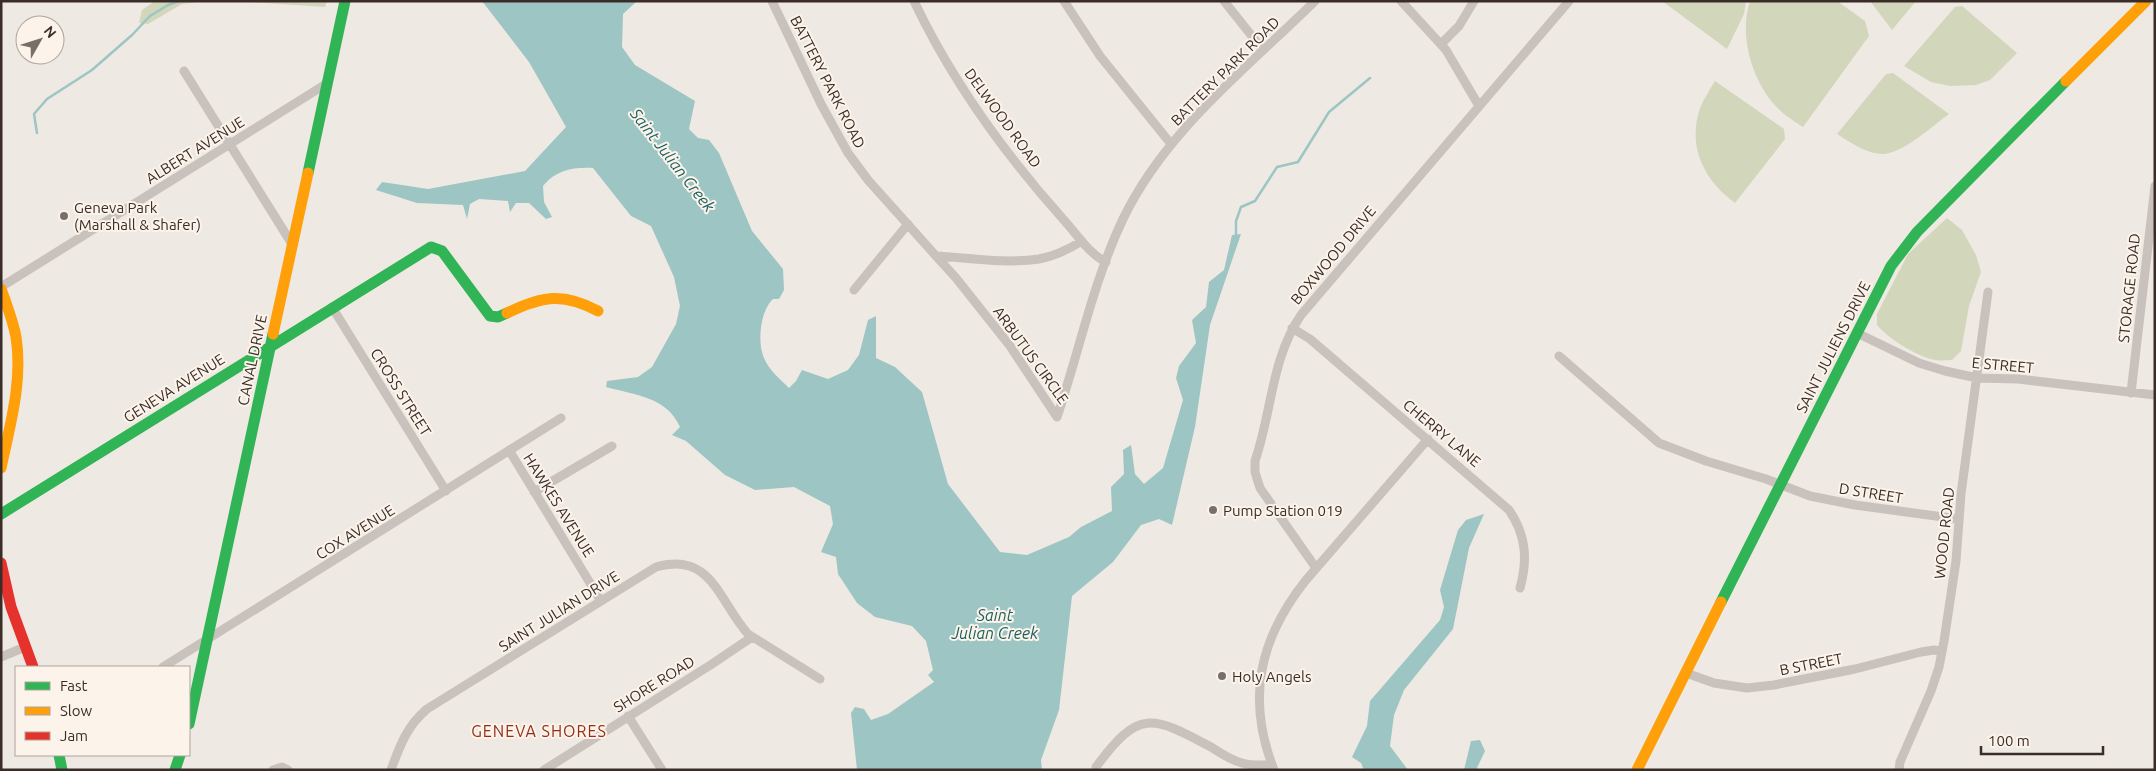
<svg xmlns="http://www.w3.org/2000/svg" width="2156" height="771" viewBox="0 0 2156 771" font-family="Ubuntu,sans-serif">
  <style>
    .green { fill: #d2d6bb }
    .water { fill: #9cc5c3 }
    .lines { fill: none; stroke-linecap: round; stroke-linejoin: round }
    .stream { stroke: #9cc5c3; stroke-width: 2.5 }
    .street { stroke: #c9c1bb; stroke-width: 9 }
    .fast { stroke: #30b455; stroke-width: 11 }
    .slow { stroke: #ff9f0a; stroke-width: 11 }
    .jam { stroke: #e5322d; stroke-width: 11 }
    .poi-dot { fill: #796f69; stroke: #fcf3ea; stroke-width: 2 }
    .labels { text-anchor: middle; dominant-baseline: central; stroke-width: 4; stroke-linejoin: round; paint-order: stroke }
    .street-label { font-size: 15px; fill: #3a2d28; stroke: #fcf3ea }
    .poi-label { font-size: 15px; fill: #3a2d28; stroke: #fcf3ea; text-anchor: start }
    .water-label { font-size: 16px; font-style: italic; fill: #196061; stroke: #fcf3ea }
    .neighbourhood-label { font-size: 16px; letter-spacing: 1px; fill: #932f18; stroke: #fcf3ea }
  </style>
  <rect width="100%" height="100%" fill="#efe9e3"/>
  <path class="green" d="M155,1H205L182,4L148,24L139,23L142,10Z
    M234,1H327L325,7Z
    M1662,1H1746L1744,14L1727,49Z
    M1750,1H1837L1865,21L1869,36L1803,127C1792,120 1781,113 1773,103C1751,77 1739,34 1750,1Z
    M1870,1H1916L1892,30Z
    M1962,6L2017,53L1990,80L1976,85L1950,86L1931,82L1904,66L1955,7Z
    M1893,73L1949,114C1932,126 1904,153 1883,154C1866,154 1850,142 1837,134L1886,74Z
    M1715,81L1784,129L1785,139L1735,203C1704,180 1687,147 1700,108C1704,99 1710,89 1715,81Z
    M1947,218L1962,230L1976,255L1981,272L1969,306L1961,351L1952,360C1946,360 1940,361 1935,360C1918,357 1887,338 1877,325V314L1908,254Z"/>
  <path class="water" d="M482,1H637L623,14L622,47L635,65L695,101L689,129L698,138L709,140L719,153L752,231L783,269L784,290L779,299H773C760,311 757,343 764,358C768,369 781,380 789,388L796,381L802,370L828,379L848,370L859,355L868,320L876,316V358L895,367L922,392L948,484L1000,552L1027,555L1069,537L1081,527L1112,511L1111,487L1124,474L1123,450L1131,445L1135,474L1144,484L1163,468L1183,400L1176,378L1179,366L1196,343L1192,320L1206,307L1209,282L1224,270L1232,235L1241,234L1210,325L1195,427L1172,525L1159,519L1141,525L1113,562L1072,596L1059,710L1041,760L1042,770H857L851,713L855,707L864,709L871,720L888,714L934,682L928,675L933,670L926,641L912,626L875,617L857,603L838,574L836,557L821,552L833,524L830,506L794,487L755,490L725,475L686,441L672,435L680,427C667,397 635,395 606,387L607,381L638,377L652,367L676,324L680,306L674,277L651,226L631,216L593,168C573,167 556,170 543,186L544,202L552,217L546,219L529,203H516L510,212L508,201L479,199L470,204L467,219L463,205L417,203L376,190L382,182L428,189L525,171L566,127L529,62Z
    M1484,514L1469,548L1453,629L1404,690L1394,715L1390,746L1408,770H1364L1361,763L1352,757L1367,726L1370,701L1440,620L1444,607L1440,590L1458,530L1466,520Z
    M1480,740L1485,751L1476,770H1464L1471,741Z"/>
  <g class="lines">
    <path class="stream" d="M37,133L34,114L47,99L92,70L132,35L150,16L168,5L179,1
      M1236,238V221L1241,207L1255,201L1277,167L1298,162L1329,112L1370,78"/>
    <path class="street" d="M772,1L821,104L848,153L868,180L936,256C969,258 1006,264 1039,259C1055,256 1069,249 1082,241
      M914,1C952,81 1004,153 1063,219C1076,233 1088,253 1106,262
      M1064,1L1100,56L1171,144
      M1224,1L1263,50
      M1401,1L1446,50L1479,106
      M1441,44L1459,26L1474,1
      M184,71L292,244
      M936,256L956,278L1010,346L1057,417C1079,352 1093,282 1123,219C1165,131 1247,68 1315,1
      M1,287L326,84
      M854,290L908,224
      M332,307L446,491
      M1292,328L1310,339L1509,510C1526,535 1528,559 1520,588
      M1857,333L1919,363L1945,371L1977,378L2018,379L2155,395
      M1559,356L1659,443L1706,461L1766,479L1810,496L1855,505L1958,519
      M2131,393L2155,186
      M509,450L601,601
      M534,492L612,446
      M1316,568L1260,488L1255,472V461C1272,412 1271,359 1301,315L1569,1
      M1,657L25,647
      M163,667L561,418
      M1686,673L1714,683L1747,688L1774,685L1855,669L1921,652L1934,650L1942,651
      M628,716L662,770
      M1096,767C1139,709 1151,715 1211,747C1220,753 1231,760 1242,763C1251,766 1262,765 1272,765
      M273,770L282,767L288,770
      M391,770C400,745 407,726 427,709L656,567C712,551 719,602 748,634L820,679
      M544,770L712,664L752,637
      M1274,770C1246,699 1259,639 1306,580L1428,439
      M1899,770L1900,762L1931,691L1939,667L1944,641L1956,561L1961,494L1988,292"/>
    <path class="fast" d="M308,173L345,1
      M1,514L431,247L442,251L490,316L498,317L507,313
      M1721,602L1891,266L1917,232L2066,81
      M189,724L273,334
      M59,755L62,770
      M175,770L180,755"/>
    <path class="slow" d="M2066,81L2146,1
      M1,289C7,305 13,321 16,337C23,381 10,425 1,468
      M507,313C542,296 563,292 598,311
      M273,334L308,173
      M1637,770L1721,602"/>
    <path class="jam" d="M1,563L11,607L33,667"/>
  </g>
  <g class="poi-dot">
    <circle cx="64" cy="216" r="5"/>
    <circle cx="1213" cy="510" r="5"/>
    <circle cx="1222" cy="676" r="5"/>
  </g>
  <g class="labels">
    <g class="street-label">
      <text transform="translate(1225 71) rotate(-45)">BATTERY PARK ROAD</text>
      <text transform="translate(828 82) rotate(63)">BATTERY PARK ROAD</text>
      <text transform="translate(1003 118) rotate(54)">DELWOOD ROAD</text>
      <text transform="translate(195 150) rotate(-32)">ALBERT AVENUE</text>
      <text transform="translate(1333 255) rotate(-50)">BOXWOOD DRIVE</text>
      <text transform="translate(2129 288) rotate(-84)">STORAGE ROAD</text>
      <text transform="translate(1833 347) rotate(-63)">SAINT JULIENS DRIVE</text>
      <text transform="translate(1031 355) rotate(54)">ARBUTUS CIRCLE</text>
      <text transform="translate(252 360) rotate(-78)">CANAL DRIVE</text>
      <text transform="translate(2003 365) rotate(5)">E STREET</text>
      <text transform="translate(174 388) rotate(-32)">GENEVA AVENUE</text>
      <text transform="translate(401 392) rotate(58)">CROSS STREET</text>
      <text transform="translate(1442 433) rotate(40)">CHERRY LANE</text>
      <text transform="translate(1871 493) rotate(9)">D STREET</text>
      <text transform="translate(559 505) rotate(58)">HAWKES AVENUE</text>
      <text transform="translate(355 532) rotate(-32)">COX AVENUE</text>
      <text transform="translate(1944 533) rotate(-84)">WOOD ROAD</text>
      <text transform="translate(559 611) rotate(-32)">SAINT JULIAN DRIVE</text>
      <text transform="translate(1811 664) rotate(-11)">B STREET</text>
      <text transform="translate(654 684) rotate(-32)">SHORE ROAD</text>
    </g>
    <g class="poi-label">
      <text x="74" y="207">Geneva Park<tspan x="74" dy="17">(Marshall &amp; Shafer)</tspan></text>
      <text x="1223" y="510">Pump Station 019</text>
      <text x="1232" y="676">Holy Angels</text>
    </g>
    <g class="water-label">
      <text transform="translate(673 160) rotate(52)">Saint Julian Creek</text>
      <text x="995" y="615">Saint<tspan x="995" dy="18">Julian Creek</tspan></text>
    </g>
    <g class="neighbourhood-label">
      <text x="539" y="731">GENEVA SHORES</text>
    </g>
  </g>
  <rect width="2156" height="771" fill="none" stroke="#3a2d28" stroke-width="5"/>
  <rect x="15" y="666" width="175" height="90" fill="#fcf3ea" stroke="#aea49c"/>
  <rect x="25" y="682" width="25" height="8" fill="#30b455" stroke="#aea49c"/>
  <text x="60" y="691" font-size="15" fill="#3a2d28">Fast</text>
  <rect x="25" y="707" width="25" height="8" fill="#ff9f0a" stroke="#aea49c"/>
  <text x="60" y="716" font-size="15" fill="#3a2d28">Slow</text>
  <rect x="25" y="732" width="25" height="8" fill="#e5322d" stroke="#aea49c"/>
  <text x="60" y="741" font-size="15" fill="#3a2d28">Jam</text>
  <g transform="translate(40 40) rotate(51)"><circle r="24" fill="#fcf3ea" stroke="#aea49c"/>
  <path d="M0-4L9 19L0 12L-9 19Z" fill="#796f69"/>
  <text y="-8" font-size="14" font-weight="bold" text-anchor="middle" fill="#3a2d28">N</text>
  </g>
  <path d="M1981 746v8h122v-8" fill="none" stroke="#3a2d28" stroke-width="2.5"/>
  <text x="1988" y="746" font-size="15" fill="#3a2d28" stroke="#fcf3ea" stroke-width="4" paint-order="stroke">100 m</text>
</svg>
